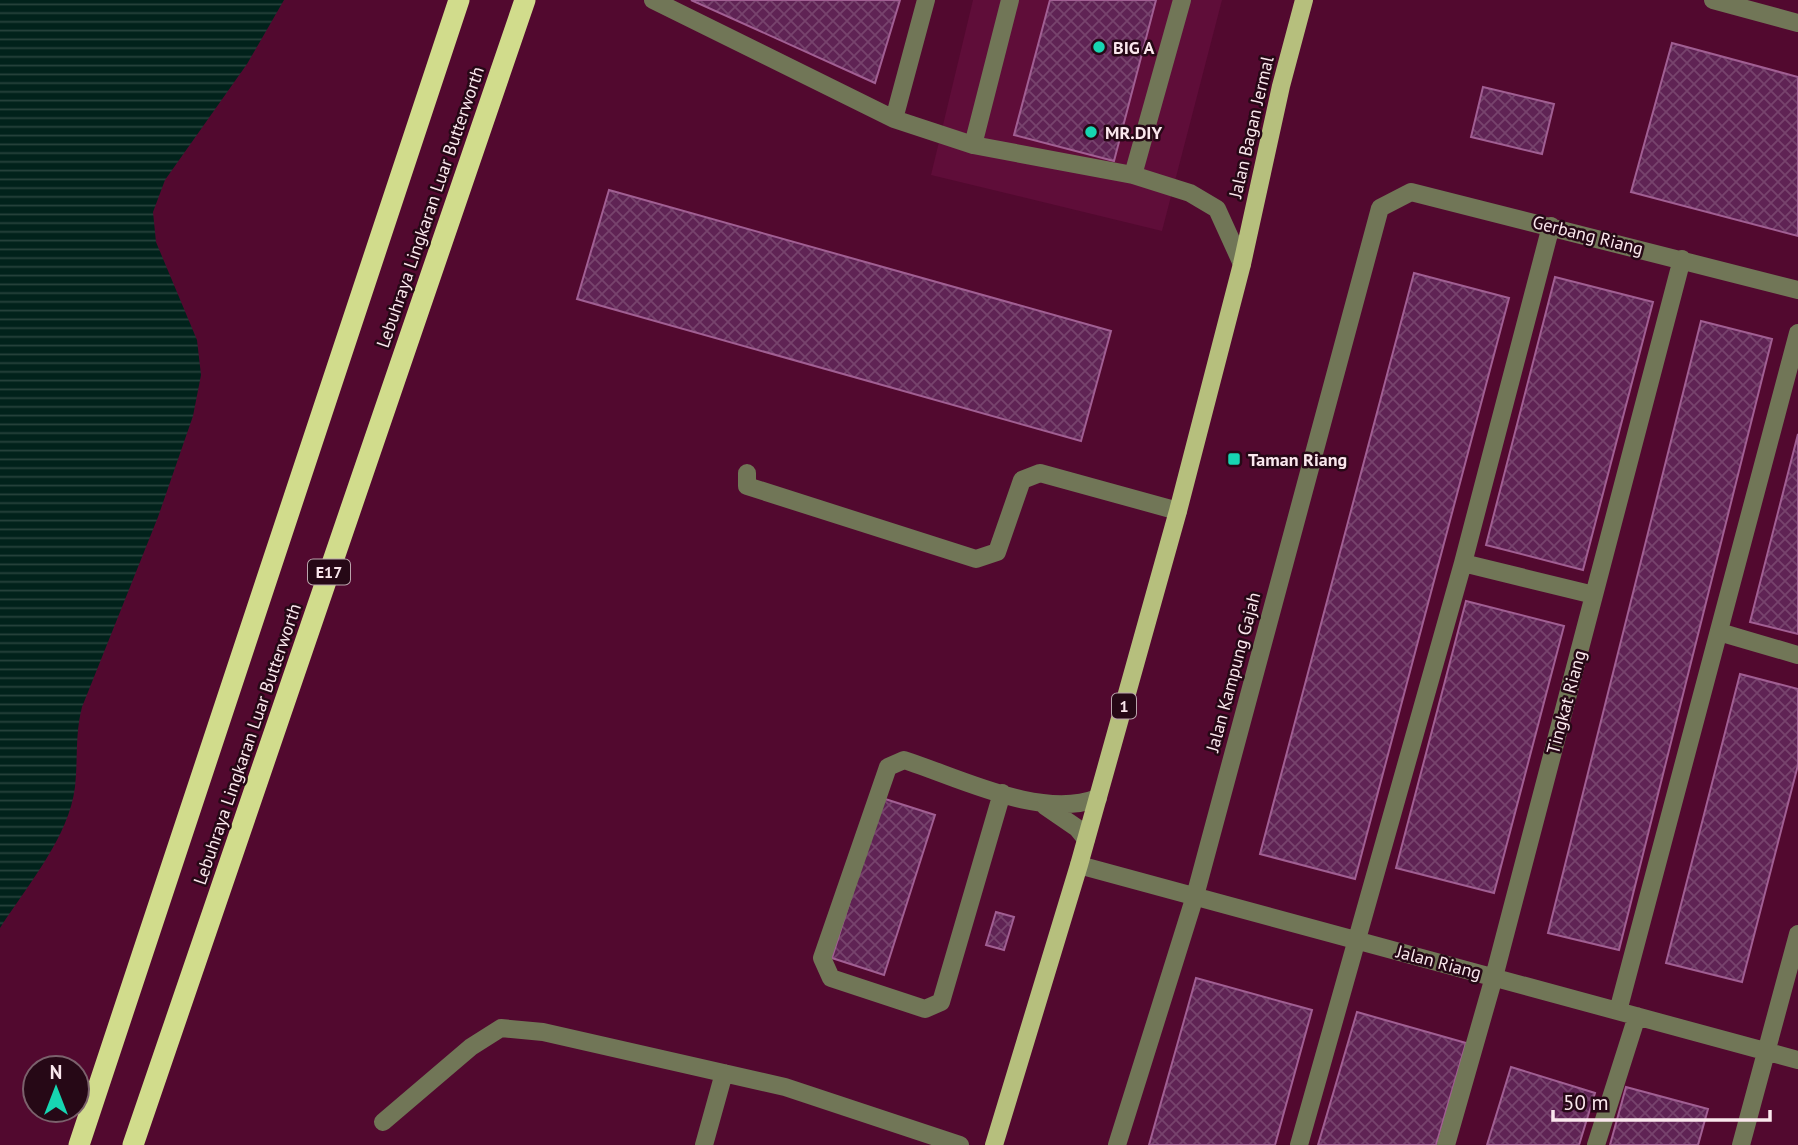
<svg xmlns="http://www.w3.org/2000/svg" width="1798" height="1145" viewBox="0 0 1798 1145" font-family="'PT Sans',sans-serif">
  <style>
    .built { fill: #5f0d39 }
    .water { fill: url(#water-rules) }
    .building { fill: url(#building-cross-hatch); stroke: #a15f93; stroke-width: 2 }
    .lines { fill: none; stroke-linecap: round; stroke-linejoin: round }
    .minor { stroke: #717657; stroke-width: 18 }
    .major { stroke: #b6bf7d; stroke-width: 18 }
    .highway { stroke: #d1dc8c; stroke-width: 21 }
    .poi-dot { fill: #17d5b2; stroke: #260816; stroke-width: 2.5 }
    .labels { text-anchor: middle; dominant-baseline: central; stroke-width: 5; stroke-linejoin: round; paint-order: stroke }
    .shield { fill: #260816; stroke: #baa4ac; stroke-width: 2 }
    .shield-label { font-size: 16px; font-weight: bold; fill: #fae7ed }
    .poi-label { font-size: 18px; font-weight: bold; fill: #fae7ed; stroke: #260816; text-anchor: start }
    .street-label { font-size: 18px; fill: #fae7ed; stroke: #260816 }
  </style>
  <defs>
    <pattern id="water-rules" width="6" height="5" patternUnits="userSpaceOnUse" patternTransform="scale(1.75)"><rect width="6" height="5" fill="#01221b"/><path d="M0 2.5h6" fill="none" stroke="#27423c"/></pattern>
    <pattern id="building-cross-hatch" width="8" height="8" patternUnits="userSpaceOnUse" patternTransform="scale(1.75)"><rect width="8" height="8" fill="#5f2354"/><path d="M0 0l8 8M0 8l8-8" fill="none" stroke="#77436d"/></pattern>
  </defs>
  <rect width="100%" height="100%" fill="#52092f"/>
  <path class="built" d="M973,0H1222L1162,231L931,175Z"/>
  <path class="water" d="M0,0H284L247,64L165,180L153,212L156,242L197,340L201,375L193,416L158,517L82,707C75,734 78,759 75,787C69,837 27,886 0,928Z"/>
  <path class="building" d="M691,0H900L875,83Z
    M1050,0H1156L1114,161L1014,135Z
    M1672,43L1798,77V236L1631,192Z
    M1483,87L1554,104L1542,154L1471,137Z
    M609,190L1111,331L1081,441L577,299Z
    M1414,273L1509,298L1355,879L1260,854Z
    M1555,277L1653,302L1583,570L1486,545Z
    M1701,321L1772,339L1619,950L1548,933Z
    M1798,434V634L1750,622Z
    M1466,601L1564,626L1494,893L1396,868Z
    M1740,674L1798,689V765L1742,982L1666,963Z
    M882,798L935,815L884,975L832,958Z
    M996,912L1014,917L1004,950L986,945Z
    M1196,978L1312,1010L1275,1145H1149Z
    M1357,1012L1466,1043L1436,1145H1318Z
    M1511,1067L1595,1093L1579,1145H1487Z
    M1626,1087L1708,1109L1698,1145H1610Z"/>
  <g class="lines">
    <path class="minor" d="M653,0L894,119L973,145L1133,175L1190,193L1217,209L1242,264
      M1713,0L1798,23
      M894,119L926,0
      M973,145L1010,0
      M1133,175L1182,0
      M747,473V486L976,559L997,552L1022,480L1040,473L1178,511
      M1463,563L1594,595
      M1719,632L1798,655
      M1002,793L941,1002L925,1009L831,978L822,958L888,767L904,760C960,778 1041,820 1098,798
      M1045,806L1077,828L1086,839
      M1079,865L1798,1060
      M1618,1011L1798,333
      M383,1122L471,1047L501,1028L543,1032L785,1087L960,1145
      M704,1145L724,1073
      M1117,1145L1195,896L1380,208L1411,192L1798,290
      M1299,1145L1463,563L1551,226
      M1446,1145L1494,977L1682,259
      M1596,1145L1637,1016
      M1741,1145L1798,934"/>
    <path class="major" d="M994,1145L1079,865L1178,511L1242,264L1281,86L1304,0"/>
    <path class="highway" d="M79,1145L459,0
      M133,1145L525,0"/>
  </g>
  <g class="poi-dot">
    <circle cx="1099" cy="47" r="7"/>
    <circle cx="1091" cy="132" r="7"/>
    <rect x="1227" y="452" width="14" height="14" rx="3.5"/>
  </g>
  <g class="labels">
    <g class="shield">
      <rect x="308" y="559.5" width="42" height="25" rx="5"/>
      <rect x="1112" y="693.5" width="24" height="25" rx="5"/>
    </g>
    <g class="shield-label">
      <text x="329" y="572">E17</text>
      <text x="1124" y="706">1</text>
    </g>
    <g class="poi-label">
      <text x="1113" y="47">BIG A</text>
      <text x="1105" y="132">MR.DIY</text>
      <text x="1248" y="459">Taman Riang</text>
    </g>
    <g class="street-label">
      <text transform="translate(1251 127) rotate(-77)">Jalan Bagan Jermal</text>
      <text transform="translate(430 207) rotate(-71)">Lebuhraya Lingkaran Luar Butterworth</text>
      <text transform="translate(1588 235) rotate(14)">Gerbang Riang</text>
      <text transform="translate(1233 672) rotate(-75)">Jalan Kampung Gajah</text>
      <text transform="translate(1566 702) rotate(-75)">Tingkat Riang</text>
      <text transform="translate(247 744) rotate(-71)">Lebuhraya Lingkaran Luar Butterworth</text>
      <text transform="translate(1439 962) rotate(15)">Jalan Riang</text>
    </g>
  </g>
  <g transform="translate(56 1089)"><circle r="33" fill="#260816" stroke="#7b616c" stroke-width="2"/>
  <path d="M0-5L12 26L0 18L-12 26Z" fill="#17d5b2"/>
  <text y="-10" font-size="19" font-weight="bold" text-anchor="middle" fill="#fae7ed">N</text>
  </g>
  <path d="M1553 1110v10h217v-10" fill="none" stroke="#fae7ed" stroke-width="3.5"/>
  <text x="1563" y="1110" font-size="21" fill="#fae7ed" stroke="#260816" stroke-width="5" paint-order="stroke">50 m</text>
</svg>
